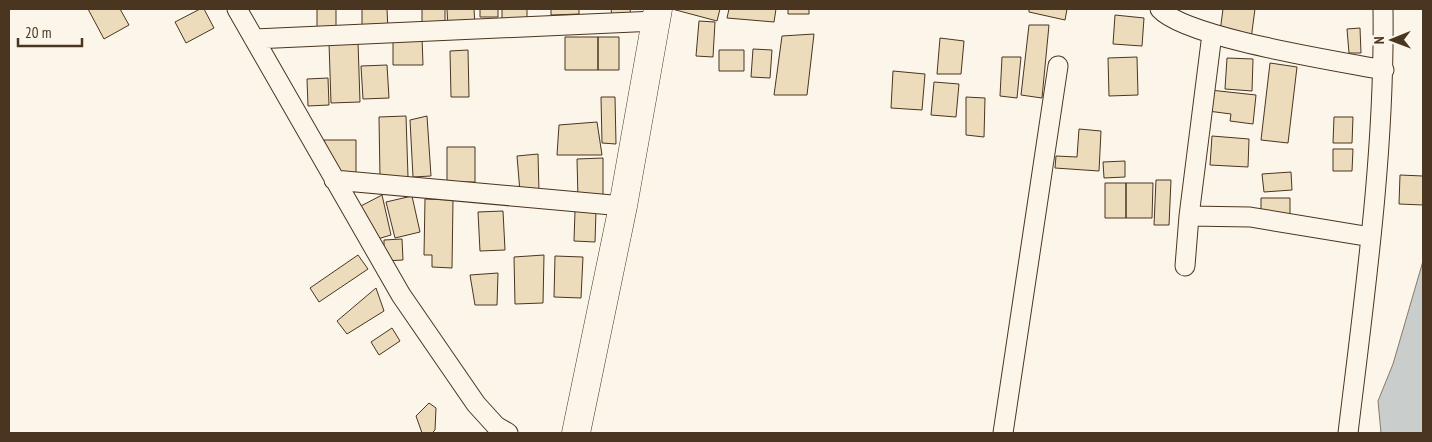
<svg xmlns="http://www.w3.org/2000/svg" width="1432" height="442" viewBox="0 0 1432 442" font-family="'PT Sans Narrow',sans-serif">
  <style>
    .water { fill: #c9cecd; stroke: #887966 }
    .building { fill: #ecdcbc; stroke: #4a3520 }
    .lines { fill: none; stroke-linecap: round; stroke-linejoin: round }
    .minor-casing { stroke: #4a3520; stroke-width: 21 }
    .secondary-casing { stroke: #4a3520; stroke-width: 29 }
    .minor { stroke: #fbf6e9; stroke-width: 19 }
    .secondary { stroke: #fbf6e9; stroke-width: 28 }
  </style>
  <rect width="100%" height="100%" fill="#fbf6e9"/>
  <path class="water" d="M1423,261V433H1381L1378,401L1393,364Z"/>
  <path class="building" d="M88,9H120L129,25L104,39Z
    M200,9H204L214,28L186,43L175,22Z
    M317,9H336V28H317Z
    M362,9H387L388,31H362Z
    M422,9H445V27H422Z
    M447,9H474L475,26L448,27Z
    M480,9H498V17H480Z
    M502,9H527V24L502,25Z
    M551,9H579V14L551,15Z
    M611,9H630L631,16H612Z
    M672,9H720L717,21Z
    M729,9H776L774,22L727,18Z
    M788,9H809V14H788Z
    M1029,9H1067L1065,20L1029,12Z
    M1223,9H1255L1251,39L1220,32Z
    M1115,15L1144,18L1142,46L1113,44Z
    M699,21L715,22L713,57L696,56Z
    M1029,25H1049L1042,98L1021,95Z
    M1360,28L1361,53H1349L1347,29Z
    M814,34L807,95H774L782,36Z
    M422,37L423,65H393V38Z
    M565,37H598V70H565Z
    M598,37H619V70H598Z
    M940,38L964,41L961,74H937Z
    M358,42L360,102L331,103L329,43Z
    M753,49L772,50L770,78L751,77Z
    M468,50L469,97H451L450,51Z
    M719,50H744V71H719Z
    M1002,57H1021L1017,98L1000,96Z
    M1137,57L1138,95L1109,96L1108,58Z
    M1227,58L1253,59L1252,91L1225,89Z
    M1270,63L1297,67L1288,143L1261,140Z
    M387,65L389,98L363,99L361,66Z
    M893,71L925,74L922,110L891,108Z
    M328,78L329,105L308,106L307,79Z
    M934,82L959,84L956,117L931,115Z
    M1210,90L1256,95L1253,124L1230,121L1231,114L1208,111Z
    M601,97H615L616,144L602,143Z
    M966,97L985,98L984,137L966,135Z
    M406,116L408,177H380L379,117Z
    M427,116L431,176L413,177L410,120Z
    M1334,117H1353L1352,143H1333Z
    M597,122L602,155H557L559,125Z
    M1079,129L1101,131L1099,171L1055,168L1056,156L1077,157Z
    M1212,136L1249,139L1248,167L1210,165Z
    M324,140H356V178H336Z
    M447,147H475V182H447Z
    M1333,149H1353L1352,171H1333Z
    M538,154L539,192H520L517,156Z
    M603,158V199H578L577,159Z
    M1125,161V177L1104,178L1103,162Z
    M1291,172L1292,190L1264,192L1262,174Z
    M1400,175L1423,176V205L1399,204Z
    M1156,180H1171L1169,225H1154Z
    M1105,183H1126V218H1105Z
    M1126,183H1153L1152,218H1126Z
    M382,195L391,235L374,240L359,207Z
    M412,196L420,232L395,238L386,202Z
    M1261,198H1290V215L1261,216Z
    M425,199L453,200L452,268L432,267V255H424Z
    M503,211L505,250L480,251L478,212Z
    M575,211H596L595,242L574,241Z
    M402,239L403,260L384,261V240Z
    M358,255L368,269L319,302L310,288Z
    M544,255L543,303L515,304L514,257Z
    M555,256L583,257L581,298L554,297Z
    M498,273L497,305H475L470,275Z
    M376,288L384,311L347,334L337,321Z
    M392,328L400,341L379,355L371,342Z
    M429,403L436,408L435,430L432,433H422L416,416Z"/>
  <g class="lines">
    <defs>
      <path id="minor" d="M237,9L401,295L476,404L496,426L508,433
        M1160,9C1186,38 1338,61 1384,70
        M254,39L656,21
        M334,180L623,206
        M1189,216L1250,217L1371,237
        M1185,266L1189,216L1212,34
        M1003,433L1058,66
        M1348,433C1365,292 1385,151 1383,9"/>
      <path id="secondary" d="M576,433L623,206L658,9"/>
    </defs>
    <use href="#minor" class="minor-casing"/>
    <use href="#secondary" class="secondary-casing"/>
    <use href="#minor" class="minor"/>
    <use href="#secondary" class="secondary"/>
  </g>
  <rect width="1432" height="442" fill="none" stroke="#4a3520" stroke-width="20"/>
  <g transform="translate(1392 40) rotate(269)" stroke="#fbf6e9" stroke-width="4" paint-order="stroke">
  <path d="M0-4L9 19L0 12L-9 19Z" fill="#4a3520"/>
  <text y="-8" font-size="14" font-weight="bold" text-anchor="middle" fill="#4a3520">N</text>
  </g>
  <path d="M18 38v8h64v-8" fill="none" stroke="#4a3520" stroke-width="2.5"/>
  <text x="25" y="38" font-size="15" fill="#4a3520" stroke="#fbf6e9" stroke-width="4" paint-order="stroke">20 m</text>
</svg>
